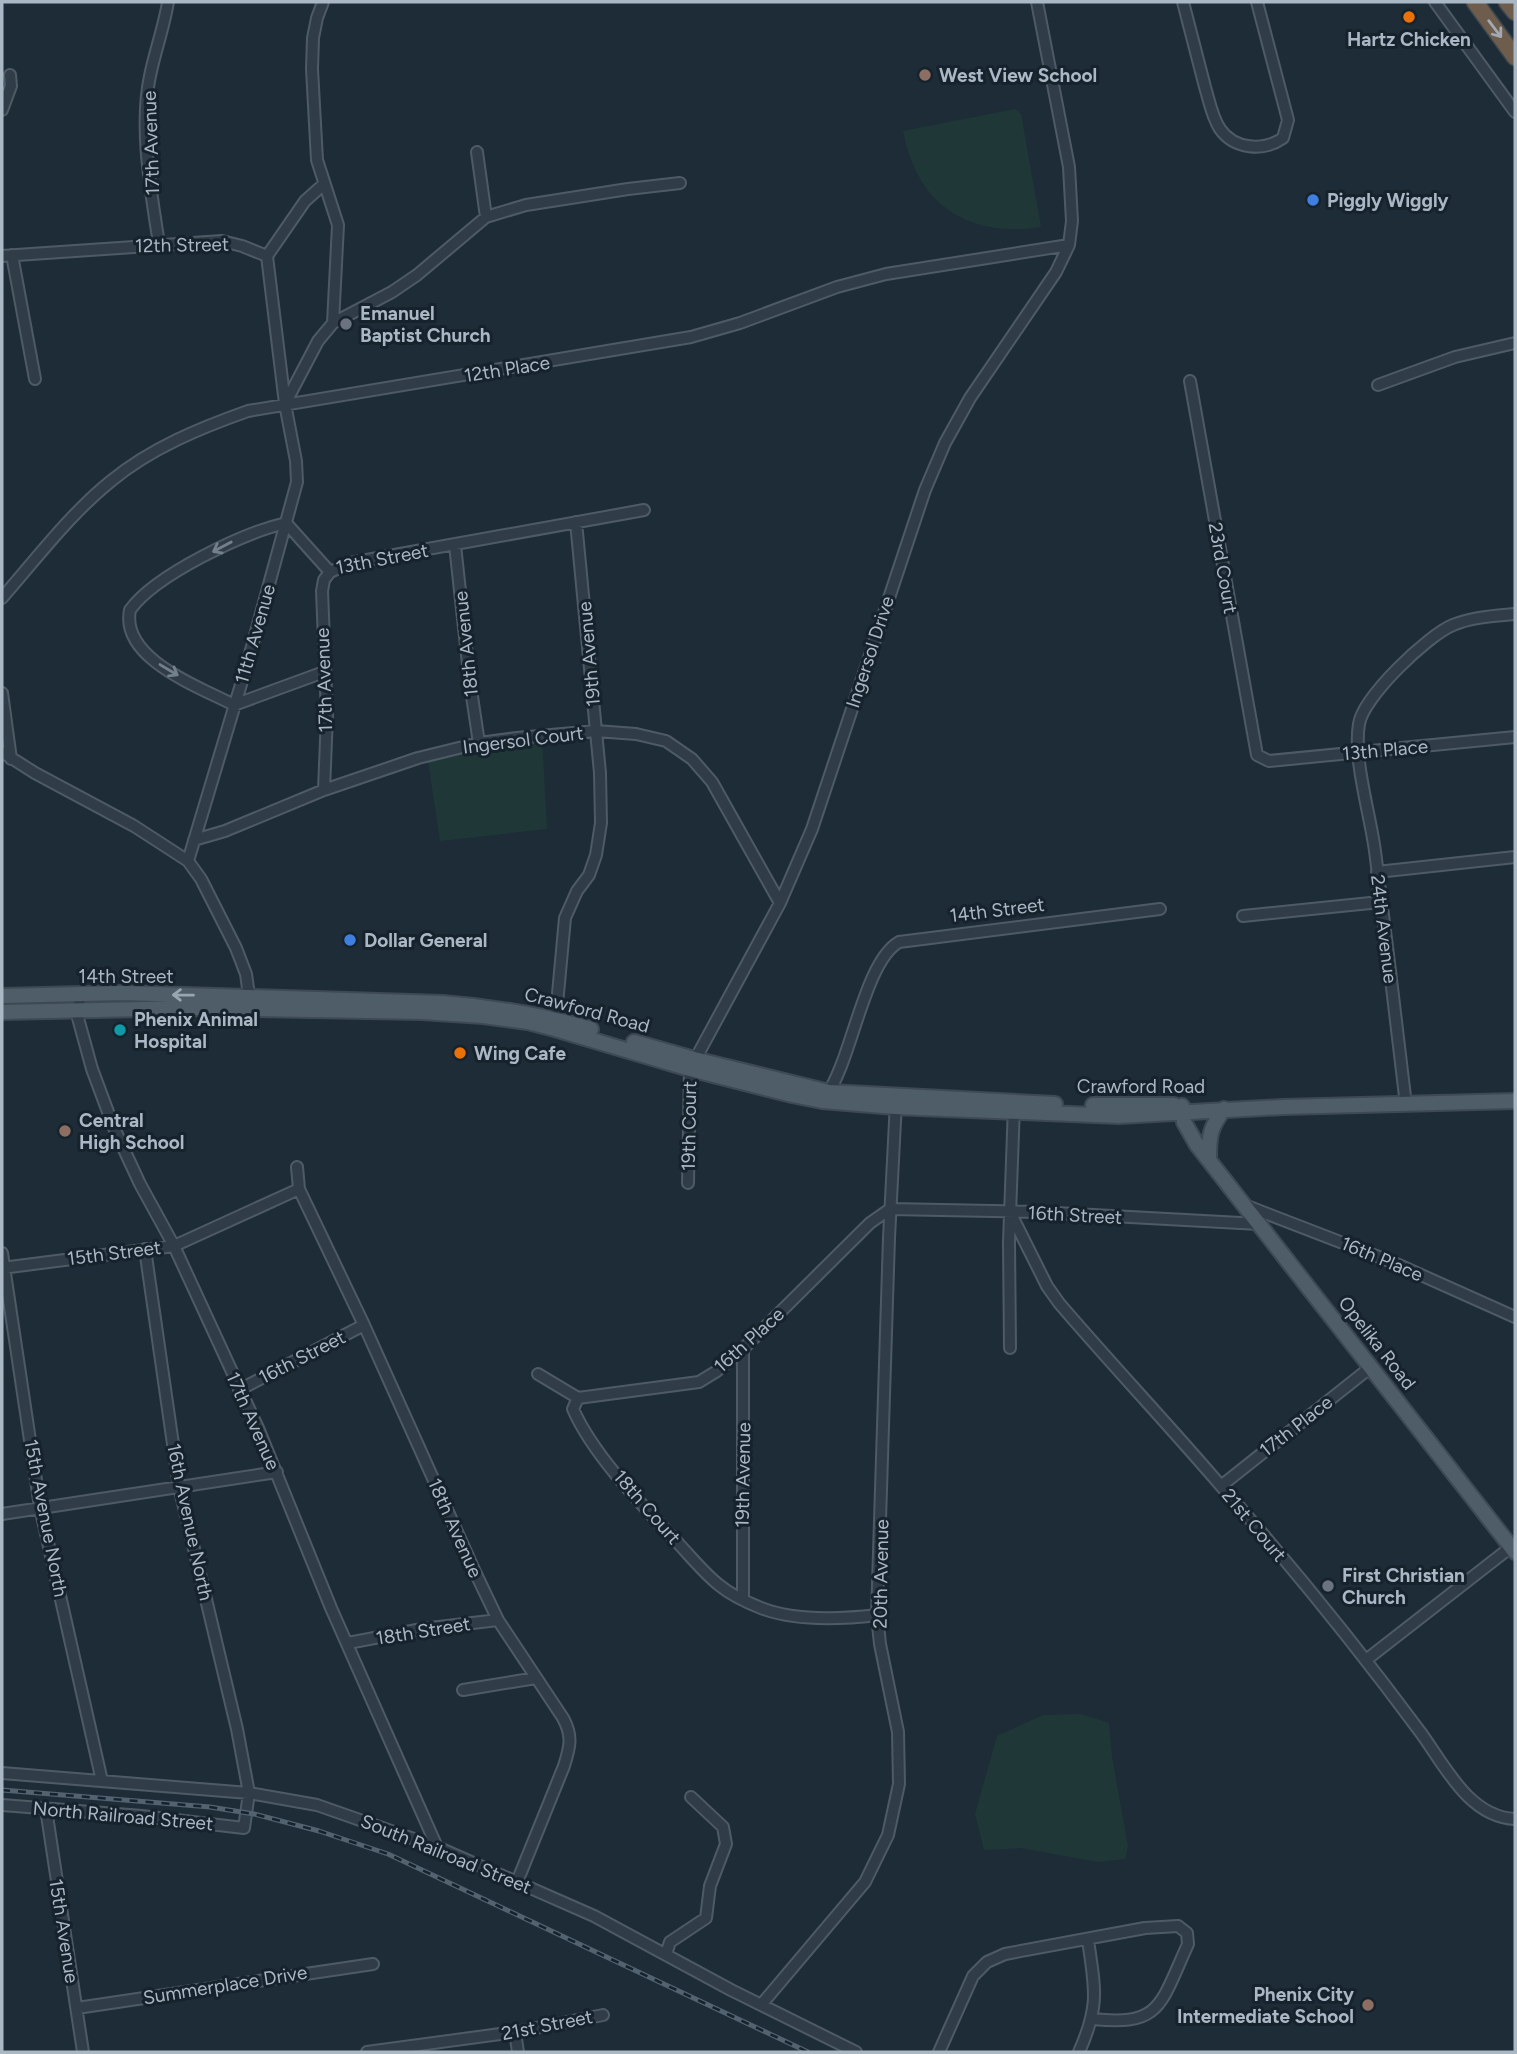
<svg xmlns="http://www.w3.org/2000/svg" width="1517" height="2054" viewBox="0 0 1517 2054" font-family="Figtree,sans-serif">
  <style>
    .green { fill: #1f3837 }
    .lines { fill: none; stroke-linecap: round; stroke-linejoin: round }
    .minor-casing { stroke: #4e5b66; stroke-width: 14 }
    .major-casing { stroke: #3d4954; stroke-width: 18 }
    .highway-casing { stroke: #3b4852; stroke-width: 19 }
    .minor { stroke: #303d48; stroke-width: 10 }
    .major { stroke: #4e5d68; stroke-width: 14 }
    .highway { stroke: #6e5c4d; stroke-width: 16 }
    .rail-casing { stroke: #52626f; stroke-width: 5 }
    .rail { stroke: #16222c; stroke-width: 2.5; stroke-dasharray: 8; stroke-linecap: butt }
    .oneway { stroke: #a1aab3 }
    .oneway2 { stroke: #73818d }
    .oneway3 { stroke: #98a6b2 }
    .food-dot { fill: #e8710a; stroke: #16222c; stroke-width: 2.5 }
    .education-dot { fill: #8d6e63; stroke: #16222c; stroke-width: 2.5 }
    .shop-dot { fill: #3f7fe0; stroke: #16222c; stroke-width: 2.5 }
    .worship-dot { fill: #6b7280; stroke: #16222c; stroke-width: 2.5 }
    .culture-dot { fill: #0f9aa8; stroke: #16222c; stroke-width: 2.5 }
    .labels { text-anchor: middle; dominant-baseline: central; stroke-width: 6; stroke-linejoin: round; paint-order: stroke }
    .poi-label { font-size: 19px; font-weight: bold; fill: #aab8c5; stroke: #16222c; text-anchor: start }
    .street-label { font-size: 19px; fill: #aab8c5; stroke: #16222c }
  </style>
  <rect width="100%" height="100%" fill="#1d2c37"/>
  <path class="green" d="M1015,109L1021,114L1041,227C967,238 917,205 903,131Z
    M542,738L547,829L440,841L428,761L482,747Z
    M1081,1714L1109,1723L1112,1757L1128,1846L1125,1859L1098,1862L1021,1848L984,1850L975,1814L997,1736L1043,1715Z"/>
  <g class="lines">
    <defs>
      <path id="minor" d="M1183,2C1190,30 1198,59 1205,87C1209,100 1212,117 1220,129C1234,149 1263,152 1283,138L1288,120L1257,2
        M1435,2L1515,112
        M2,110L11,86L10,75
        M477,152L486,217
        M159,244C151,192 139,127 150,76C155,51 164,27 168,2
        M12,255L35,379
        M2,256L222,241L242,246L267,256
        M267,256L305,201L324,184
        M333,323L392,292L417,275L486,217L526,205L628,189L680,183
        M1190,381L1257,755L1269,761L1515,737
        M1378,385L1455,357L1515,343
        M286,402L318,341L333,323L338,225L317,160L312,69L313,38L317,18L323,2
        M286,523C243,533 155,575 130,610C120,659 200,687 234,705L324,672
        M286,523L330,572
        M455,545L470,683L479,743
        M2,598C37,558 70,514 111,481C151,448 200,428 248,411L691,337L740,323L837,287L886,274L1069,245
        M2,693L11,759
        M2,752L35,773L134,826L188,861L201,879L236,948L246,974L250,1002
        M324,790L327,715L322,591L324,580L330,572L350,563L644,510
        M194,840L225,831L324,790L418,758L479,743L517,738L596,731L636,734L666,741L692,759L712,782L780,903
        M188,861L248,661L297,482L296,461L285,404L267,256
        M1377,872L1515,857
        M1243,916L1380,902
        M80,995L78,1018L92,1069L114,1128L140,1184L174,1246L258,1428L331,1608L437,1847
        M555,1026L565,918L577,891L589,875L596,855L601,823L600,773L576,522
        M826,1096C852,1060 864,962 899,942L1160,909
        M1406,1105C1396,1021 1386,935 1375,851C1370,813 1353,760 1359,724C1363,697 1428,635 1453,625C1472,617 1494,616 1515,614
        M297,1167L299,1189L364,1325L476,1574L498,1620L563,1718C573,1736 570,1747 564,1766L517,1882
        M688,1183L690,1069L780,903L812,829L925,490L945,443L970,398L1056,272L1069,245L1072,221L1069,167L1037,2
        M1247,1206L1392,1262L1515,1317
        M1010,1212L1047,1286L1059,1303C1112,1365 1168,1424 1221,1486C1291,1565 1358,1648 1421,1733C1445,1766 1469,1817 1515,1819
        M2,1253L40,1507L102,1781
        M2,1268L174,1246L299,1189
        M1010,1348L1009,1242L1014,1106
        M538,1374L578,1398L699,1382L717,1371L743,1349L870,1223L890,1209L1038,1212L1259,1224
        M239,1390L364,1325
        M578,1398L573,1409C593,1455 643,1506 678,1543C691,1557 704,1573 719,1585C731,1595 746,1602 761,1608C794,1621 843,1619 877,1615
        M1221,1486L1371,1367
        M2,1514L277,1472
        M743,1600V1349
        M348,1643L422,1629L498,1620
        M1366,1660L1511,1547
        M463,1690L536,1678
        M2,1773L249,1793L317,1805L437,1847L594,1916L731,1990L856,2052
        M2,1805L142,1816L244,1828L249,1793L237,1729L179,1486L145,1249
        M46,1809L83,2052
        M666,1954L670,1942L706,1918L710,1886L726,1844L723,1827L691,1797
        M761,2005L865,1882L888,1835L899,1784L898,1732L880,1644L877,1615L889,1238L896,1102
        M77,2008L373,1964
        M515,2032L518,2052
        M367,2052L515,2032L603,2015
        M939,2052L973,1976L987,1962L1005,1954L1145,1928L1178,1926L1187,1933L1188,1944L1184,1953C1160,2007 1158,2026 1093,2019
        M1079,2052C1100,2005 1095,1989 1088,1940"/>
      <path id="major" d="M2,996L123,993L443,1003C494,1007 542,1015 591,1029
        M2,1012L191,1008L422,1012L483,1016L528,1022L555,1029L690,1069L792,1095L822,1101L895,1107L1119,1116L1283,1107L1515,1101
        M634,1042L694,1059L829,1092L1055,1104
        M1093,1105H1174
        M1182,1106L1184,1122L1197,1145L1515,1552
        M1209,1158C1209,1135 1210,1128 1224,1109"/>
      <path id="highway" d="M1475,2L1515,57
        M1507,2L1515,12"/>
    </defs>
    <use href="#minor" class="minor-casing"/>
    <use href="#major" class="major-casing"/>
    <use href="#highway" class="highway-casing"/>
    <use href="#minor" class="minor"/>
    <use href="#major" class="major"/>
    <use href="#highway" class="highway"/>
    <defs>
      <path id="rail" d="M2,1790L210,1807L254,1814L319,1831L388,1854L808,2052"/>
    </defs>
    <use href="#rail" class="rail-casing"/>
    <use href="#rail" class="rail"/>
  </g>
  <defs><path id="oneway-shaft" d="M-6 0H5M1.5-3L5.5 0L1.5 3" fill="none" stroke-width="1.6" stroke-linecap="round" stroke-linejoin="round" transform="scale(1.75)"/></defs>
  <use class="oneway" href="#oneway-shaft" transform="translate(1495 29) rotate(53)"/>
  <g class="oneway2">
    <use href="#oneway-shaft" transform="translate(222 547) rotate(152)"/>
    <use href="#oneway-shaft" transform="translate(169 670) rotate(31)"/>
  </g>
  <use class="oneway3" href="#oneway-shaft" transform="translate(183 995) rotate(-179)"/>
  <g class="food-dot">
    <circle cx="1409" cy="17" r="7"/>
    <circle cx="460" cy="1053" r="7"/>
  </g>
  <g class="education-dot">
    <circle cx="925" cy="75" r="7"/>
    <circle cx="65" cy="1131" r="7"/>
    <circle cx="1368" cy="2005" r="7"/>
  </g>
  <g class="shop-dot">
    <circle cx="1313" cy="200" r="7"/>
    <circle cx="350" cy="940" r="7"/>
  </g>
  <g class="worship-dot">
    <circle cx="346" cy="324" r="7"/>
    <circle cx="1328" cy="1586" r="7"/>
  </g>
  <circle class="culture-dot" cx="120" cy="1030" r="7"/>
  <g class="labels">
    <g class="poi-label">
      <text x="1409" y="39" text-anchor="middle">Hartz Chicken</text>
      <text x="939" y="75">West View School</text>
      <text x="1327" y="200">Piggly Wiggly</text>
      <text x="360" y="313">Emanuel<tspan x="360" dy="22">Baptist Church</tspan></text>
      <text x="364" y="940">Dollar General</text>
      <text x="134" y="1019">Phenix Animal<tspan x="134" dy="22">Hospital</tspan></text>
      <text x="474" y="1053">Wing Cafe</text>
      <text x="79" y="1120">Central<tspan x="79" dy="22">High School</tspan></text>
      <text x="1342" y="1575">First Christian<tspan x="1342" dy="22">Church</tspan></text>
      <text x="1354" y="1994" text-anchor="end">Phenix City<tspan x="1354" dy="22">Intermediate School</tspan></text>
    </g>
    <g class="street-label">
      <text transform="translate(151 143) rotate(-92)">17th Avenue</text>
      <text transform="translate(182 245) rotate(-1)">12th Street</text>
      <text transform="translate(507 369) rotate(-9)">12th Place</text>
      <text transform="translate(382 559) rotate(-11)">13th Street</text>
      <text transform="translate(1223 568) rotate(80)">23rd Court</text>
      <text transform="translate(255 634) rotate(-74)">11th Avenue</text>
      <text transform="translate(466 644) rotate(-96)">18th Avenue</text>
      <text transform="translate(870 652) rotate(-72)">Ingersol Drive</text>
      <text transform="translate(589 654) rotate(-95)">19th Avenue</text>
      <text transform="translate(324 680) rotate(-92)">17th Avenue</text>
      <text transform="translate(523 740) rotate(-7)">Ingersol Court</text>
      <text transform="translate(1385 750) rotate(-5)">13th Place</text>
      <text transform="translate(997 910) rotate(-7)">14th Street</text>
      <text transform="translate(1384 929) rotate(83)">24th Avenue</text>
      <text x="126" y="976">14th Street</text>
      <text transform="translate(587 1010) rotate(15)">Crawford Road</text>
      <text x="1141" y="1086">Crawford Road</text>
      <text transform="translate(689 1126) rotate(-89)">19th Court</text>
      <text transform="translate(1075 1215) rotate(3)">16th Street</text>
      <text transform="translate(114 1253) rotate(-7)">15th Street</text>
      <text transform="translate(1382 1259) rotate(23)">16th Place</text>
      <text transform="translate(749 1340) rotate(-42)">16th Place</text>
      <text transform="translate(1377 1343) rotate(52)">Opelika Road</text>
      <text transform="translate(302 1357) rotate(-27)">16th Street</text>
      <text transform="translate(253 1421) rotate(66)">17th Avenue</text>
      <text transform="translate(1296 1426) rotate(-38)">17th Place</text>
      <text transform="translate(743 1475) rotate(-89)">19th Avenue</text>
      <text transform="translate(647 1507) rotate(49)">18th Court</text>
      <text transform="translate(46 1518) rotate(79)">15th Avenue North</text>
      <text transform="translate(190 1522) rotate(78)">16th Avenue North</text>
      <text transform="translate(1254 1525) rotate(50)">21st Court</text>
      <text transform="translate(455 1528) rotate(66)">18th Avenue</text>
      <text transform="translate(881 1574) rotate(-89)">20th Avenue</text>
      <text transform="translate(423 1631) rotate(-9)">18th Street</text>
      <text transform="translate(123 1816) rotate(5)">North Railroad Street</text>
      <text transform="translate(446 1854) rotate(22)">South Railroad Street</text>
      <text transform="translate(64 1931) rotate(81)">15th Avenue</text>
      <text transform="translate(225 1985) rotate(-9)">Summerplace Drive</text>
      <text transform="translate(547 2025) rotate(-11)">21st Street</text>
    </g>
  </g>
  <rect width="1517" height="2054" fill="none" stroke="#aab8c5" stroke-width="7"/>
</svg>
